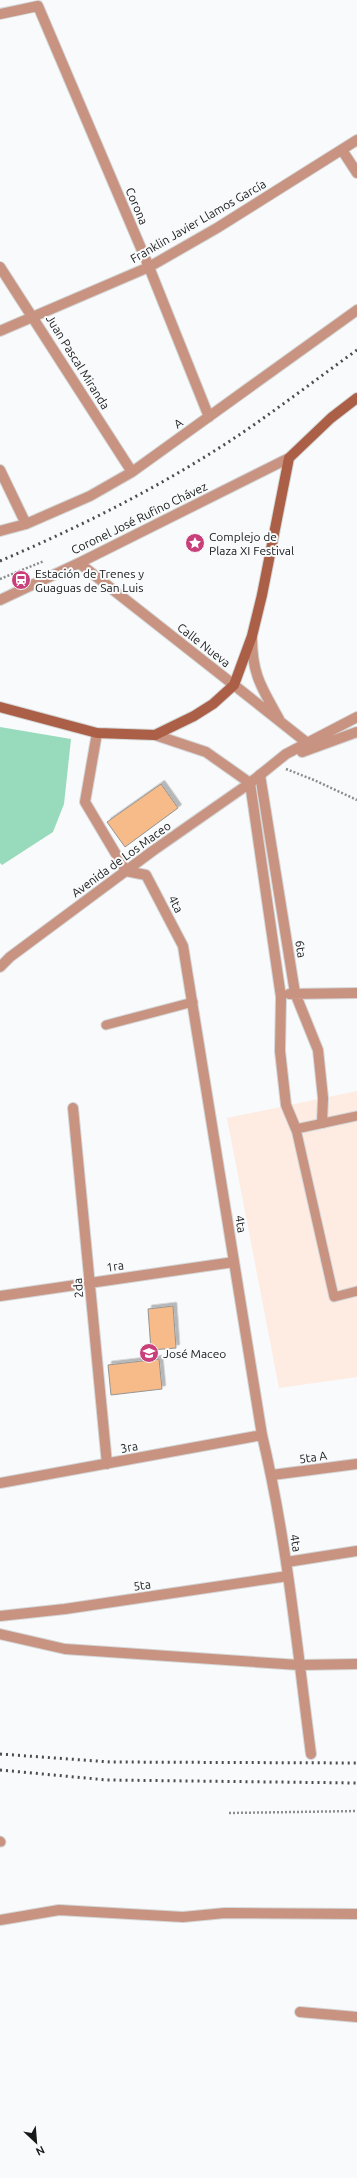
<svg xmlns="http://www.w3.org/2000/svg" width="357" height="2178" viewBox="0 0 357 2178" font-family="Ubuntu,sans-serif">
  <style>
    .industrial { fill: #feebe2 }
    .green { fill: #98dbbc }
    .building { fill: #f6bb89; stroke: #969492; filter: url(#shadow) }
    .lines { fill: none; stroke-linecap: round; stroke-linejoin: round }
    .service-casing { stroke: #d4d6d7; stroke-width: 11 }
    .minor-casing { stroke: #d4d6d7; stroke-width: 12 }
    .tertiary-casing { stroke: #d4d6d7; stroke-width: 12 }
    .secondary-casing { stroke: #d4d6d7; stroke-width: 12 }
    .path { stroke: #8c8d8e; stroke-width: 2.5; stroke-dasharray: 2 2; stroke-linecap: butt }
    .service { stroke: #c89381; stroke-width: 9 }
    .minor { stroke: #c89381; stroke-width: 10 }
    .tertiary { stroke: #c89381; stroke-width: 10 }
    .secondary { stroke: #ab5f46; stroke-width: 10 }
    .rail { stroke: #4c4d4d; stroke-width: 3; stroke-dasharray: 2 4; stroke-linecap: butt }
    .labels { text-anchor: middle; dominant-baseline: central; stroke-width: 4; stroke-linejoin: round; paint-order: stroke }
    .street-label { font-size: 12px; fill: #181919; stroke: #f8fafb }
    .poi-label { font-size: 12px; fill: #181919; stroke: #f8fafb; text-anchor: start }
  </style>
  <defs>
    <filter id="shadow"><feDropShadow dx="3.5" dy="-3.5" stdDeviation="0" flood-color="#0004"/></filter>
  </defs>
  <rect width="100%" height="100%" fill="#f8fafb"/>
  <path class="industrial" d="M357,1091V1377L279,1388L227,1118Z"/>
  <path class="green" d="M0,727L71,739L64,804L53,832L2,865L0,863Z"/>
  <path class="building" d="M161,784L178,808L125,847L107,822Z
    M173,1306L176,1348L151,1350L148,1309Z
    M159,1359L162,1389L111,1395L108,1365Z"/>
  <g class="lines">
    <defs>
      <path id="service" d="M106,1025L193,1002
        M357,1116L296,1129L334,1297L357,1291
        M0,1841L1,1842"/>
      <path id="minor" d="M0,14L38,6L149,267L209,417
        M342,150L357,173
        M0,267L132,472
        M0,331L149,267L217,228L357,140
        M0,470L26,524
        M0,531L26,524L90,496L132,472L357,310
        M79,563L234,685
        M0,600L79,563L289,458
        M260,775L295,993L318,1050L323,1098L322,1123
        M250,783L281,997L280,1051L286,1105L296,1129
        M126,871L146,875L183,946L262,1435C287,1540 297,1647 311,1754
        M289,994L357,993
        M73,1108L107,1464
        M0,1296L234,1262
        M272,1475L357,1464
        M0,1483L262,1435
        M287,1562L357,1551
        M0,1616L65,1609L288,1576
        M0,1634L65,1649L299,1665L357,1664
        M0,1920L59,1910L183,1917L225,1913L357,1914
        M300,2012L357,2017"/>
      <path id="tertiary" d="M252,638C252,675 262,688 279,719
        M234,685L311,746
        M97,733L85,802L126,871
        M155,735L206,752L250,783
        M302,752L357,732
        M0,967L10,957L154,850L250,783L286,754L357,717"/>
      <path id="secondary" d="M0,707L97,733L155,735L194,716L213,704L234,685L252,636L262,595L289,458L331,418L357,398"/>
    </defs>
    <use href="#service" class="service-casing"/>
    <use href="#minor" class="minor-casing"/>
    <use href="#tertiary" class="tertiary-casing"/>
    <use href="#secondary" class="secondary-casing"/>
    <path class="path" d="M0,579L44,561
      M286,769L314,780L357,800
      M229,1813L357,1811"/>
    <use href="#service" class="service"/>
    <use href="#minor" class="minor"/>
    <use href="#tertiary" class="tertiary"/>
    <use href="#secondary" class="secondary"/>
    <path class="rail" d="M0,561C82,526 164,485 239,435C279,408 318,378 357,350
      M0,1754L110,1762L357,1763
      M0,1770L107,1780L357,1783"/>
  </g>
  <defs>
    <symbol id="sight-disc" viewBox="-11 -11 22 22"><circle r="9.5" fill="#c83f7a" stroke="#f8fafb"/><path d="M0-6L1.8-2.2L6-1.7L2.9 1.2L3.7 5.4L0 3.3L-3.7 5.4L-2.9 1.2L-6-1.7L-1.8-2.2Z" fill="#fff"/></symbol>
    <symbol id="station-disc" viewBox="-11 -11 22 22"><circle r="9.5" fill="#c83f7a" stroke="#f8fafb"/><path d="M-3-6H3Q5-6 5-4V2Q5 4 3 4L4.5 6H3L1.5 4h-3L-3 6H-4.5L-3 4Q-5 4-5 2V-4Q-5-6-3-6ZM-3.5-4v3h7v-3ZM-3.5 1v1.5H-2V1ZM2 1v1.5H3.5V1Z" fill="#fff"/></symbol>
    <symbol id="school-disc" viewBox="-11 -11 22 22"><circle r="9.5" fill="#c83f7a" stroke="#f8fafb"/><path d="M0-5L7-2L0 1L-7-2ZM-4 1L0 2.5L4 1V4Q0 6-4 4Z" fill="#fff"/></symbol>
  </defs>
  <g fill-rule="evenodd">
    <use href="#sight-disc" x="184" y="532" width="22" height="22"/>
    <use href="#station-disc" x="10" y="569" width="22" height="22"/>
    <use href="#school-disc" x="138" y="1342" width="22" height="22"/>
  </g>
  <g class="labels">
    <g class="street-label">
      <text transform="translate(137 206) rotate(67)">Corona</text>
      <text transform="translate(198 221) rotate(-30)">Franklin Javier Llamos García</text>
      <text transform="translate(78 362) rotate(58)">Juan Pascal Miranda</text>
      <text transform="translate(178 423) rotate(-35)">A</text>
      <text transform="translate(139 518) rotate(-26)">Coronel José Rufino Chávez</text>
      <text transform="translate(204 645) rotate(38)">Calle Nueva</text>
      <text transform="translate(121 859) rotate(-36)">Avenida de Los Maceo</text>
      <text transform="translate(176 904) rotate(62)">4ta</text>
      <text transform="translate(301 949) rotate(81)">6ta</text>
      <text transform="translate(241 1224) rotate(81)">4ta</text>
      <text transform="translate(115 1266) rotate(-8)">1ra</text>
      <text transform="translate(78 1288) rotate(-95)">2da</text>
      <text transform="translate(129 1447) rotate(-11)">3ra</text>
      <text transform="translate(313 1457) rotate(-8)">5ta A</text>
      <text transform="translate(296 1543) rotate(80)">4ta</text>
      <text transform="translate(142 1585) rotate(-8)">5ta</text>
    </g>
    <g class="poi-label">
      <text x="209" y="536">Complejo de<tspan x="209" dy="14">Plaza XI Festival</tspan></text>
      <text x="35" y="573">Estación de Trenes y<tspan x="35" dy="14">Guaguas de San Luis</tspan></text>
      <text x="163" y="1353">José Maceo</text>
    </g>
  </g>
  <g transform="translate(36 2142) rotate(154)" stroke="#f8fafb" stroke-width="3" paint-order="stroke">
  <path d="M0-3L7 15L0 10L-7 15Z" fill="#181919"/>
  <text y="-6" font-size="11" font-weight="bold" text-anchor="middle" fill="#181919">N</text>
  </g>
</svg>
